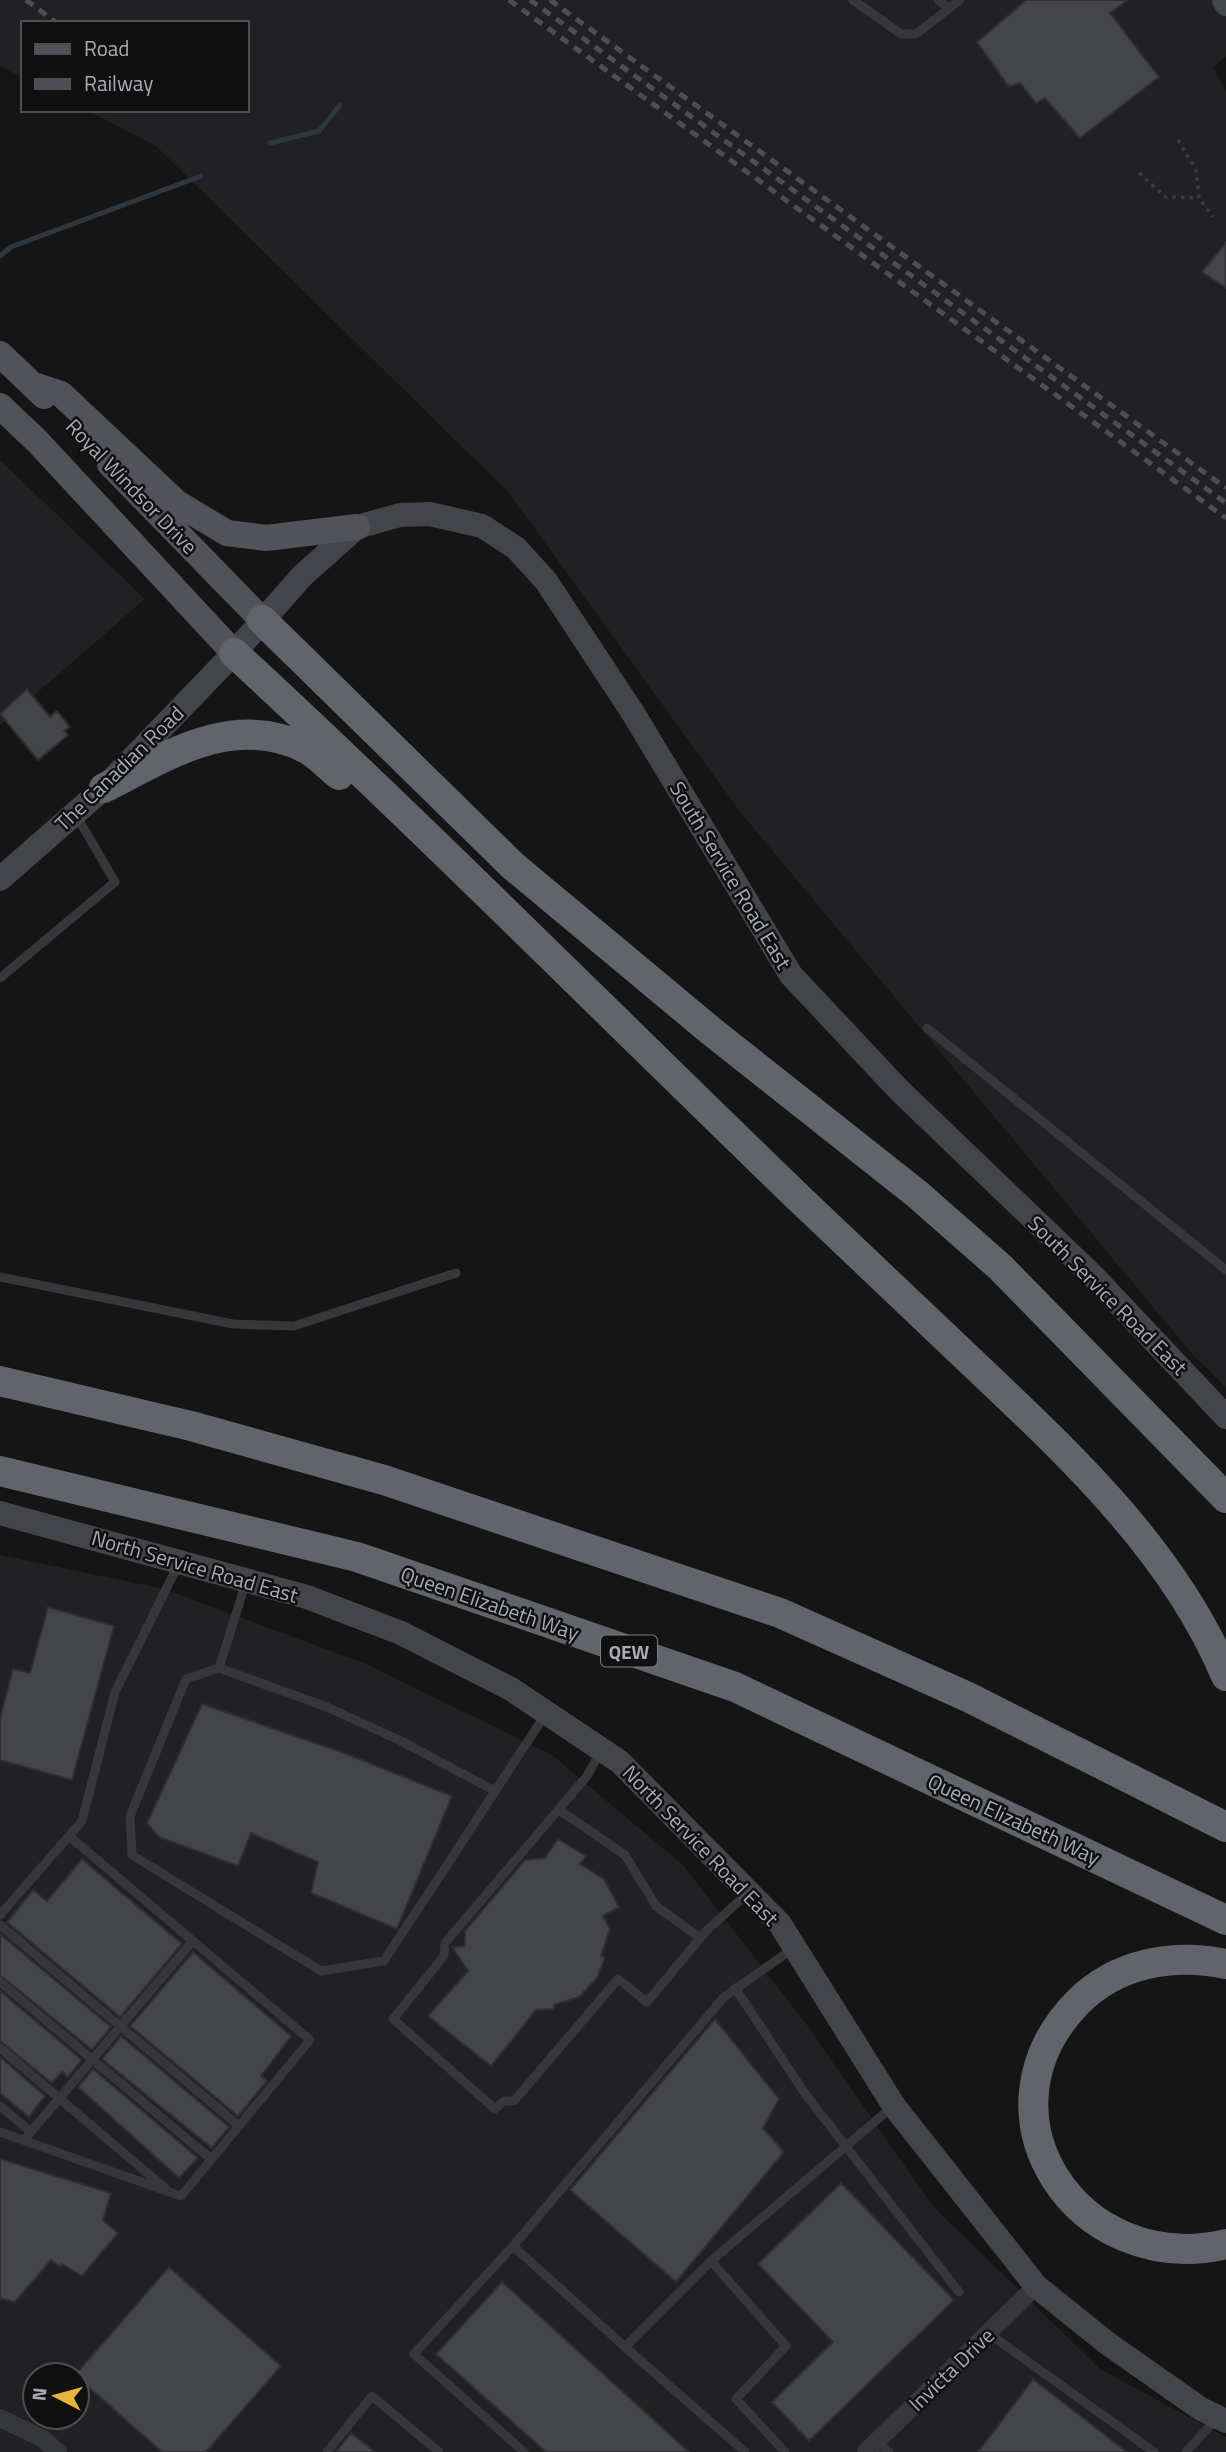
<svg xmlns="http://www.w3.org/2000/svg" width="1226" height="2452" viewBox="0 0 1226 2452" font-family="'Titillium Web',sans-serif">
  <style>
    .built { fill: #212123; fill-rule: evenodd }
    .lines { fill: none; stroke-linecap: round; stroke-linejoin: round }
    .stream { stroke: #2f373e; stroke-width: 5 }
    .building { fill: #444549; stroke: #2f2f32; stroke-width: 2 }
    .path { stroke: #3c3d42; stroke-width: 3.5; stroke-dasharray: 3.5 5; stroke-linecap: butt }
    .lane { stroke: #36373b; stroke-width: 9 }
    .street { stroke: #36373b; stroke-width: 18 }
    .secondary { stroke: #44454b; stroke-width: 24 }
    .primary { stroke: #52535a; stroke-width: 26 }
    .highway { stroke: #62646c; stroke-width: 30 }
    .rail { stroke: #4d4e54; stroke-width: 5; stroke-dasharray: 9 7; stroke-linecap: butt }
    .labels { text-anchor: middle; dominant-baseline: central; stroke-width: 5; stroke-linejoin: round; paint-order: stroke }
    .shield { fill: #101011; stroke: #7a7c84; stroke-width: 2 }
    .shield-label { font-size: 19px; font-weight: bold; fill: #a7abb6 }
    .street-label { font-size: 21px; fill: #a7abb6; stroke: #101011 }
  </style>
  <rect width="100%" height="100%" fill="#151516"/>
  <path class="built" d="M0,0H1226V56L1213,67L1226,91V1387L1194,1356L741,813L509,493L156,146L86,110H247V23H23V78L0,66Z
    M0,460L145,599L0,725Z
    M0,1555L164,1589L366,1664L552,1755L683,1865L807,2025L932,2205L1100,2369L1226,2437V2452H0ZM35,2375H77V2417H35Z"/>
  <g class="lines">
    <path class="stream" d="M270,143L319,131L340,105
      M0,256L11,247L201,176"/>
  </g>
  <path class="building" d="M1026,0H1128L1110,13L1159,77L1080,138L1045,98L1036,103L1020,83L1009,87L977,42Z
    M1226,242V288L1202,272Z
    M27,689L50,717L57,711L70,727L64,731L68,735L38,760L0,714Z
    M48,1607L114,1626L72,1780L0,1760V1718L13,1669L30,1673Z
    M202,1704L347,1754L452,1796L397,1929L311,1893L318,1862L251,1833L238,1866L159,1837L147,1823Z
    M558,1839L586,1856L580,1864L604,1879L619,1907L603,1916L610,1929L601,1956L605,1958L597,1978L579,1997L554,2005V2009L536,2010L491,2066L428,2016L468,1971L452,1947L465,1946V1931L525,1860L545,1858Z
    M82,1859L182,1944L120,2017L7,1922L33,1890L47,1901Z
    M0,1934L111,2027L92,2050L0,1975Z
    M193,1952L291,2036L261,2076L267,2081L238,2116L130,2026Z
    M0,1991L82,2060L68,2077L62,2072L52,2083L0,2041Z
    M715,2019L779,2099L763,2128L784,2152L676,2282L570,2190Z
    M121,2036L229,2127L212,2148L102,2059Z
    M0,2057L45,2096L29,2117L0,2093Z
    M93,2069L198,2158L179,2178L78,2087Z
    M0,2159L111,2193L103,2220L118,2233L82,2276L62,2264L60,2267L51,2260L15,2302L0,2298Z
    M841,2183L954,2300L809,2441L772,2402L833,2342L758,2264Z
    M169,2267L281,2366L206,2452H162L75,2375Z
    M502,2282L689,2452H546L436,2354Z
    M1033,2379L1127,2452H978Z
    M351,2433L375,2452H336Z"/>
  <g class="lines">
    <path class="path" d="M1178,140L1196,170L1199,198L1213,217
      M1139,173L1166,197L1198,198"/>
    <path class="lane" d="M853,0L901,34H916L960,0
      M938,0L949,8
      M0,978L115,882L76,815
      M927,1028L1226,1270
      M0,1277L233,1324L294,1326L456,1273
      M246,1582L219,1668L186,1679L130,1816L132,1855L321,1971L384,1961L545,1715
      M219,1668L327,1707L401,1741L495,1791
      M601,1751L587,1776L445,1943L444,1956L393,2019L495,2109L504,2101H514L618,1979L647,2002L707,1930L747,1894
      M559,1810L625,1855L656,1906L700,1938
      M0,1915L82,1821L115,1692L179,1563
      M0,1925L239,2126
      M0,1982L211,2159
      M735,1988L806,2095L959,2292
      M0,2048L165,2188
      M0,2106L31,2132
      M0,2132L181,2196L310,2040L69,1836
      M24,2140L193,1941
      M513,2246L625,2347L711,2261L892,2107
      M711,2261L786,2346L736,2399L785,2452
      M988,2333L1154,2452
      M625,2347L745,2452
      M876,2442L889,2452
      M327,2452L372,2396L439,2452
      M524,2452L414,2354L513,2246L724,1997L794,1948
      M1186,2452L1216,2419"/>
    <path class="street" d="M0,2418L43,2439L58,2452
      M866,2452L1036,2286"/>
    <path class="secondary" d="M1224,0L1226,4
      M0,879L104,788L234,653L302,576L357,527L400,515L430,514L482,526L516,548L546,581L633,713L791,975L899,1090L1094,1277L1226,1417
      M0,1513L307,1597L401,1633L511,1689L620,1762L780,1924L894,2106L1036,2286L1107,2343L1201,2409L1226,2421"/>
    <path class="primary" d="M0,354L44,396
      M33,385L61,394L177,503L227,533L266,538L357,527
      M0,406L37,441L234,653
      M110,464L262,620"/>
    <path class="highway" d="M262,620L513,866L711,1031L917,1194L1000,1267L1226,1498
      M234,653C428,832 613,1019 803,1202C862,1258 921,1314 980,1370C1074,1459 1175,1554 1226,1676
      M104,788C167,756 233,712 305,748C317,754 328,766 339,775
      M0,1381L191,1426L384,1480L780,1613L968,1697L1226,1827
      M0,1471L357,1557L735,1687L1226,1920
      M1226,1964C1173,1953 1117,1963 1078,2002C968,2114 1078,2279 1226,2244"/>
    <path class="rail" d="M26,0L57,23
      M509,0L1226,518
      M530,0L1226,503
      M550,0L1226,488"/>
  </g>
  <g class="labels">
    <rect class="shield" x="601" y="1635.5" width="56" height="31" rx="5"/>
    <g class="shield-label">
      <text x="629" y="1651">QEW</text>
    </g>
    <g class="street-label">
      <text transform="translate(132 486) rotate(46)">Royal Windsor Drive</text>
      <text transform="translate(119 768) rotate(-44)">The Canadian Road</text>
      <text transform="translate(731 875) rotate(59)">South Service Road East</text>
      <text transform="translate(1108 1295) rotate(45)">South Service Road East</text>
      <text transform="translate(195 1566) rotate(16)">North Service Road East</text>
      <text transform="translate(490 1603) rotate(19)">Queen Elizabeth Way</text>
      <text transform="translate(1014 1819) rotate(25)">Queen Elizabeth Way</text>
      <text transform="translate(701 1845) rotate(46)">North Service Road East</text>
      <text transform="translate(951 2369) rotate(-44)">Invicta Drive</text>
    </g>
  </g>
  <rect x="21" y="21" width="228" height="91" fill="#101011" stroke="#4c4e53" stroke-width="2"/>
  <rect x="35" y="44" width="35" height="10" fill="#52535a" stroke="#4c4e53" stroke-width="2"/>
  <text x="84" y="56" font-size="21" fill="#a7abb6">Road</text>
  <rect x="35" y="79" width="35" height="10" fill="#4d4e54" stroke="#4c4e53" stroke-width="2"/>
  <text x="84" y="91" font-size="21" fill="#a7abb6">Railway</text>
  <g transform="translate(56 2396) rotate(276)"><circle r="33" fill="#101011" stroke="#4c4e53" stroke-width="2"/>
  <path d="M0-5L12 26L0 18L-12 26Z" fill="#e7b43c"/>
  <text y="-10" font-size="19" font-weight="bold" text-anchor="middle" fill="#a7abb6">N</text>
  </g>
</svg>
